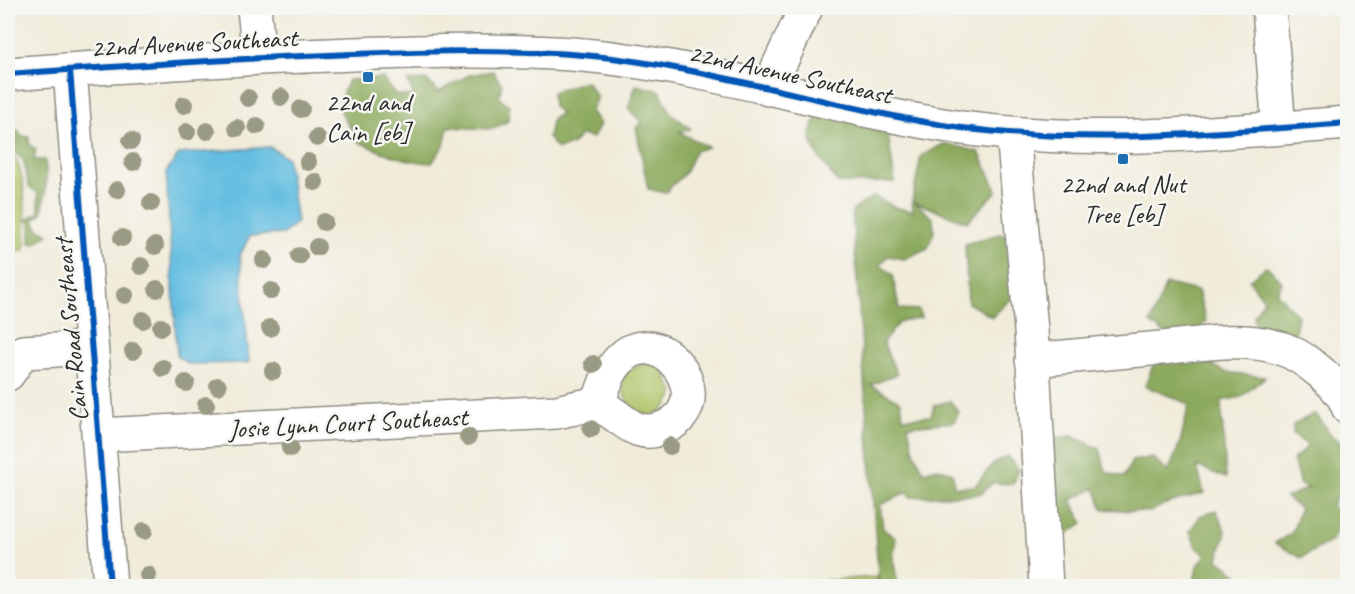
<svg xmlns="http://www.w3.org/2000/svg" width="1355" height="594" viewBox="0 0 1355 594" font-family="Caveat,sans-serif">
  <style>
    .green { fill: #b0c569; stroke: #6e784a; stroke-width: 1.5 }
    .forest { fill: #8caa5d; stroke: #5c6a44; stroke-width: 1.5 }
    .water { fill: #63bee1; stroke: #477486; stroke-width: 1.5 }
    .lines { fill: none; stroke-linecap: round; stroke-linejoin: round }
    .minor-casing { stroke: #8e8c82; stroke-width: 36 }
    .minor { stroke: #fff; stroke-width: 33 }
    .cycleway-casing { stroke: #f6f6f2; stroke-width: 10 }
    .cycleway { stroke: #0057b8; stroke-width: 6 }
    .tree { fill: #9a9b84 }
    .poi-dot { fill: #1f6fb2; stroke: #f6f6f2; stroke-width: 2 }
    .labels { text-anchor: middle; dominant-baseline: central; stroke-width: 5; stroke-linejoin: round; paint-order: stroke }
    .street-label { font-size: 26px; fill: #2b2b2b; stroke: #f6f6f2 }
    .poi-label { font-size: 26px; fill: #2b2b2b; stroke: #f6f6f2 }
  </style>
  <rect width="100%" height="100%" fill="#f6f6f2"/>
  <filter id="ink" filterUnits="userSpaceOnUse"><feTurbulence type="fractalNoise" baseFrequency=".0167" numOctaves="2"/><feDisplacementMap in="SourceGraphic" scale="12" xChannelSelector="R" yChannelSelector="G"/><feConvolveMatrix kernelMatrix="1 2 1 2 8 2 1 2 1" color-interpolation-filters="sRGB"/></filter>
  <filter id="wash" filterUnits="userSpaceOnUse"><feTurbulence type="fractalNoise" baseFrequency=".008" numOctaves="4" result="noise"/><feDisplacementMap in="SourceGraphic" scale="24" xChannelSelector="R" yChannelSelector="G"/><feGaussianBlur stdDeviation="1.35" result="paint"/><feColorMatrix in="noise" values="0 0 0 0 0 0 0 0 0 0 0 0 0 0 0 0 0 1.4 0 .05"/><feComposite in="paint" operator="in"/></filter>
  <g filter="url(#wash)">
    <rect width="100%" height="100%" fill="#f1ecda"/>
    <path class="green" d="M8,150C30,167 24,223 25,250L8,251Z
      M645,363L661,367L674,393C659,430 623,417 621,380L632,368Z
      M877,577L878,586H745Z"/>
    <path class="forest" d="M493,71L502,85L499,97L509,105L508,121L492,129L448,127L444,145L432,163C405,162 380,152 355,140C352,125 346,125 342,114C337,103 344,90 348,80L383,78L396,95L414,96L408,81L427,80L439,92L469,75Z
      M586,81L597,97L591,111L600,124L593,138L581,135L572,145L557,149L548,137L552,119L561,114L553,106L552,92Z
      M636,85L660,91L671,113L691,129L679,132L708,147L695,151L685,173L665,193L648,189L636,127L642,123L628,108Z
      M834,90L887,128L895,182L838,183C803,136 802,140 834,90Z
      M16,129L21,136L29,137V144L36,150L34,160H45C48,179 45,195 42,213L34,220L38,228L48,234L34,244L30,243V224L26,219L39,213L38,193L29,187L23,159C12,152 7,145 8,133Z
      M945,143L979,152L997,191L967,222L914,202L933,218L934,232L928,248L904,259L888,256L880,265L893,275L899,309L919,310L921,318L899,322L883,343L897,374L871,385L901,402L903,418L931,416L934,405L950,401L959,412L954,422L908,426L914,451L924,472L937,468L953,473L954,487L975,486L992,465L1007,456L1019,470L1013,484L992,483L982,493L972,495L911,497L907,492L880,505L883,529L896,538L893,557L898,586H879L852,211L874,196L897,208L913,211L912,201L921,156Z
      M1002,233L1034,255L1018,292L992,317L968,303L965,244Z
      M1267,266L1282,282L1277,293L1298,316L1294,339L1255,333L1254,315L1264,300L1249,280Z
      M1166,284L1198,291L1206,321L1179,354L1194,355L1225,372L1265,377L1241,397L1221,401L1226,478L1197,466L1204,493L1165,504L1150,512L1103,509L1095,488L1071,500L1083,523L1061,538L1032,529L1047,440L1072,436L1100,449L1106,472L1124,477L1132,461L1152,457L1168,472L1180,443L1189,404L1145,386L1155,360L1175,341L1150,323Z
      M1315,413L1332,436L1341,443L1347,478L1332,505L1341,516L1333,540L1301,558L1275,543L1292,533L1300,509L1286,497L1309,488L1300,485L1293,460L1308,446L1293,434V425Z
      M1216,510L1226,532L1218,559L1240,577L1235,586H1198L1194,583L1197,567L1206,555L1196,547L1190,531L1200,516Z"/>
    <path class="water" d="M270,147L287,158L297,222L283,234L250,236L240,255L249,363L188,364L177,356L166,172L179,154Z"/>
  </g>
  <g filter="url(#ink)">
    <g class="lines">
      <defs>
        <path id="minor" d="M254,8L259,57
          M1269,8L1279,128
          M70,70L110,586
          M8,74C122,66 237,58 353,54C430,51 506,49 583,55C711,66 835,110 962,128C1090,145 1220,133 1348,123
          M768,89L806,8
          M1013,133L1031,330L1046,586
          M1032,360C1075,356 1118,352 1161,348C1199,344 1243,336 1280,348C1303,355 1341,385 1348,407
          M8,374L23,352L91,348
          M99,435L556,412C568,410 585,404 597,406C619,410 632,441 663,428C727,403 654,306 613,368C605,379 602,394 597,406"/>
      </defs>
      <use href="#minor" class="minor-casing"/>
      <use href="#minor" class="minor"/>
      <defs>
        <path id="cycleway" d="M70,70L110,586
          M8,74C122,66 237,58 353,54C430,51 506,49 583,55C711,66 835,110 962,128C1090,145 1220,133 1348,123"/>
      </defs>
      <use href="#cycleway" class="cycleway-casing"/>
      <use href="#cycleway" class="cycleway"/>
    </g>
    <g class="tree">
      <circle cx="281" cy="97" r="9"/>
      <circle cx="248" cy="98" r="9"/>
      <circle cx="184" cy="105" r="9"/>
      <circle cx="301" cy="109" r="9"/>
      <circle cx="257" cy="126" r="9"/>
      <circle cx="237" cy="128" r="9"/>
      <circle cx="207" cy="131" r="9"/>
      <circle cx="187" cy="132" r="9"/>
      <circle cx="317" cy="138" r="9"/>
      <circle cx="131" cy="141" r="9"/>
      <circle cx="133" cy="162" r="9"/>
      <circle cx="308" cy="162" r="9"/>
      <circle cx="315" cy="182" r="9"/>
      <circle cx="117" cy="190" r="9"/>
      <circle cx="151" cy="203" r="9"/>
      <circle cx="324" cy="222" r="9"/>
      <circle cx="122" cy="238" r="9"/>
      <circle cx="155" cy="246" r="9"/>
      <circle cx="317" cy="247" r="9"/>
      <circle cx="299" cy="256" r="9"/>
      <circle cx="264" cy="260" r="9"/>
      <circle cx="141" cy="266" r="9"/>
      <circle cx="157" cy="289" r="9"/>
      <circle cx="271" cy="291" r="9"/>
      <circle cx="125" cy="295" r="9"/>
      <circle cx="143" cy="320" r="9"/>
      <circle cx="161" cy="327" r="9"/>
      <circle cx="270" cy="328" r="9"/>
      <circle cx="133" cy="351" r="9"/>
      <circle cx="593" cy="364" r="9"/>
      <circle cx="163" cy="368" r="9"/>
      <circle cx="273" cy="371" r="9"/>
      <circle cx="186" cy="383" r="9"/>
      <circle cx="218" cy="386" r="9"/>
      <circle cx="206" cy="405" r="9"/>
      <circle cx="591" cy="429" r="9"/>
      <circle cx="468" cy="437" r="9"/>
      <circle cx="670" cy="446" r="9"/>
      <circle cx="290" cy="448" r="9"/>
      <circle cx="144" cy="531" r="9"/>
      <circle cx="148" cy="575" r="9"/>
    </g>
  </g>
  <g class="poi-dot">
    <rect x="362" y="71" width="12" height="12" rx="3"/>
    <rect x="1117" y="153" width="12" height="12" rx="3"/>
  </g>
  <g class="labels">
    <g class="street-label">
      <text transform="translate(194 43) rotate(-3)">22nd Avenue Southeast</text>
      <text transform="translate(790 74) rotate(12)">22nd Avenue Southeast</text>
      <text transform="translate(71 330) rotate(-95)">Cain Road Southeast</text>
      <text transform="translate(348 423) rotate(-3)">Josie Lynn Court Southeast</text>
    </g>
    <g class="poi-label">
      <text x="368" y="102">22nd and<tspan x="368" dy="30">Cain [eb]</tspan></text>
      <text x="1123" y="184">22nd and Nut<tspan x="1123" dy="30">Tree [eb]</tspan></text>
    </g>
  </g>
  <rect width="1355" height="594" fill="none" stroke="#f6f6f2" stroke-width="30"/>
</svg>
